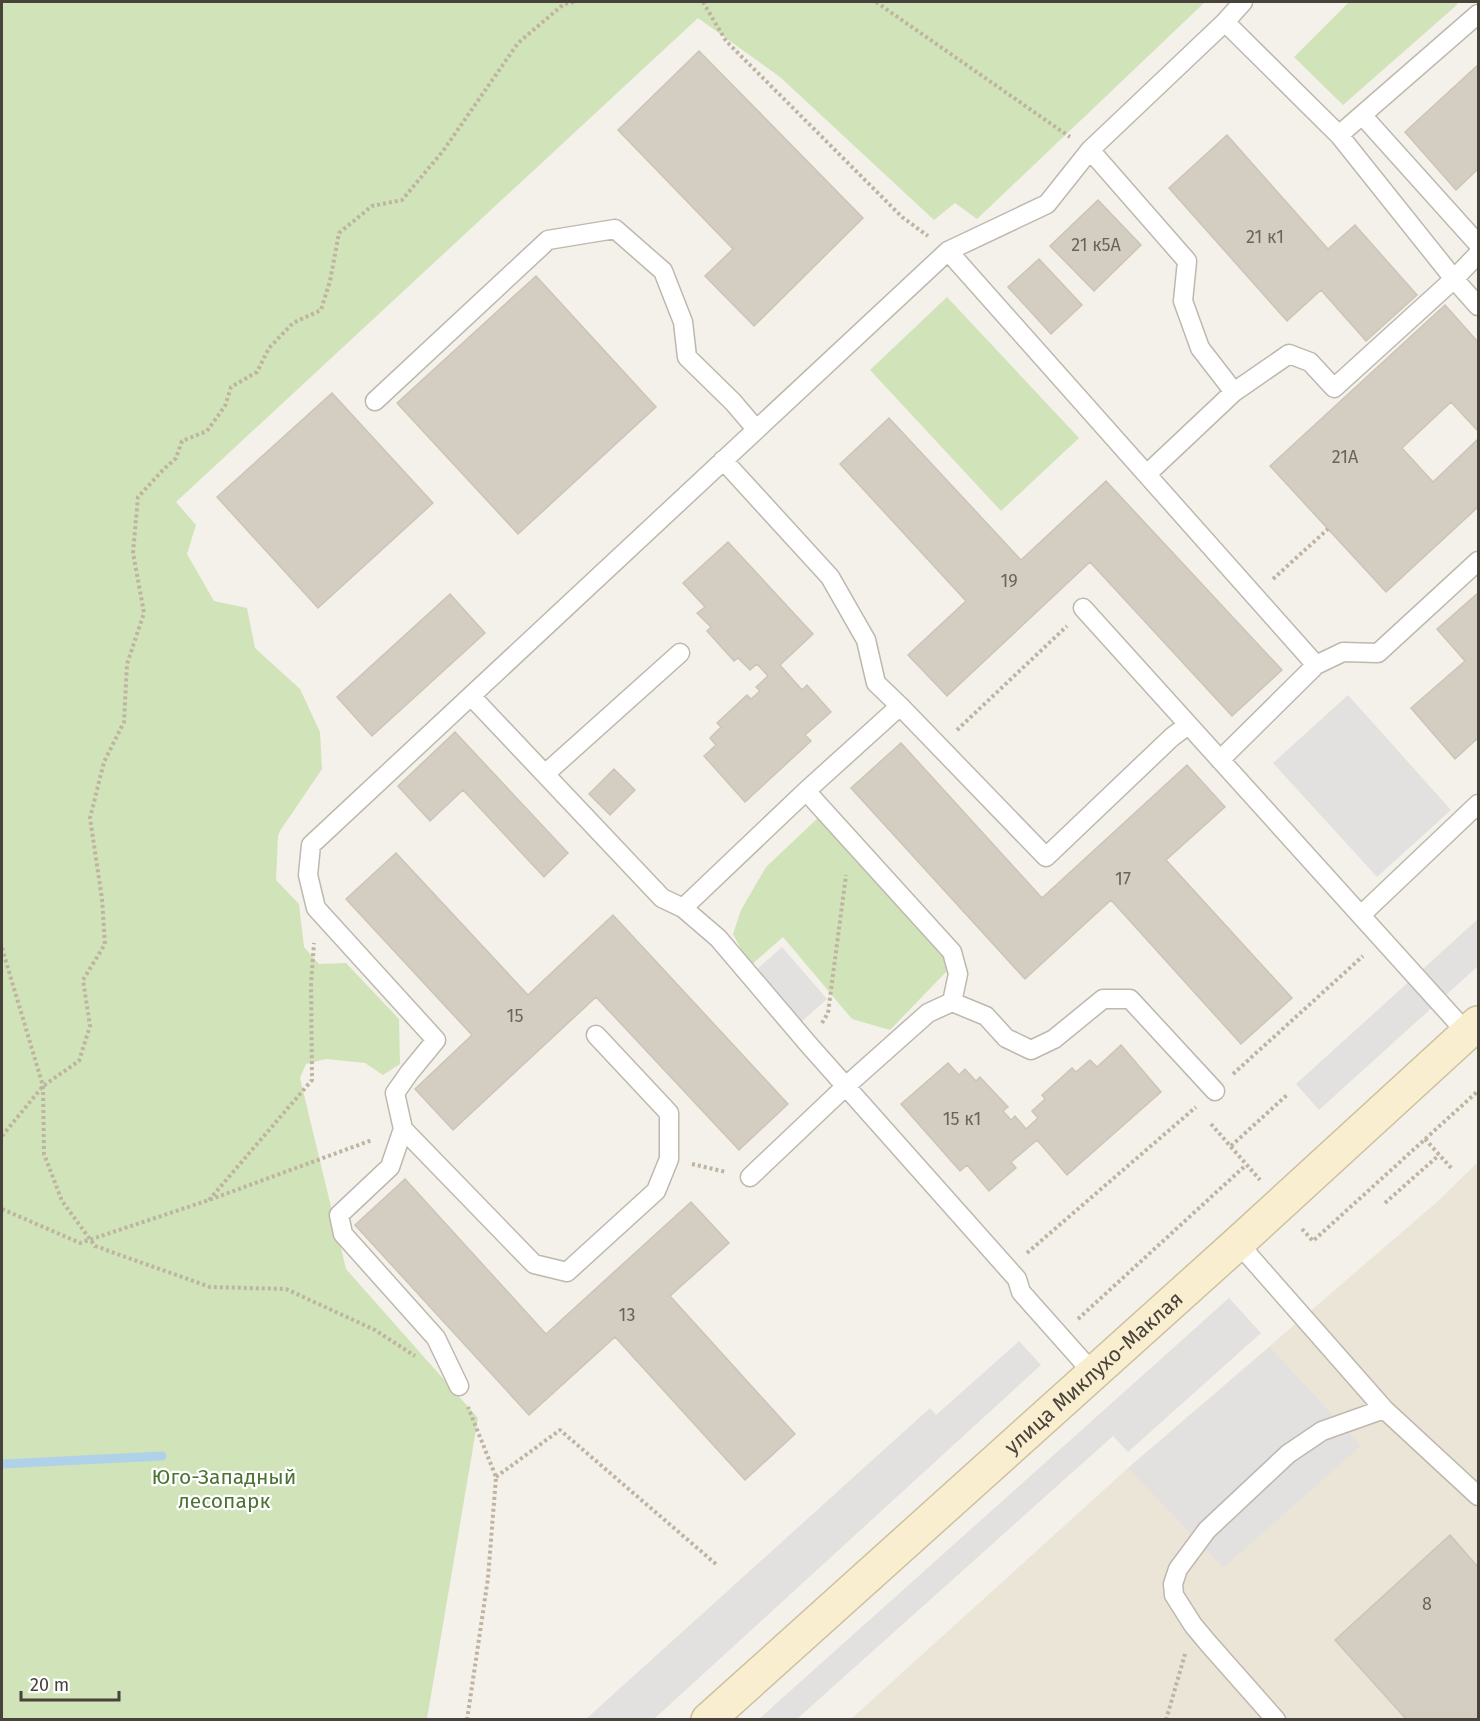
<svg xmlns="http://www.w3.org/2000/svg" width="1480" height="1721" viewBox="0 0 1480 1721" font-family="'Fira Sans',sans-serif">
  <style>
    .education { fill: #ebe5d7 }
    .green { fill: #d1e3b9 }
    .parking { fill: #e3e1df }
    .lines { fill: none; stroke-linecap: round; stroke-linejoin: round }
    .stream { stroke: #afd2e9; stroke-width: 9 }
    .building { fill: #d4cdc2; stroke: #cec4b6; stroke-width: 1.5 }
    .service-casing { stroke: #beb8ae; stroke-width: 21 }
    .secondary-casing { stroke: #cec1a0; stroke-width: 36 }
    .path { stroke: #beb4a1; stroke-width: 4; stroke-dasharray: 3 3; stroke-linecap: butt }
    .service { stroke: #fff; stroke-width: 18 }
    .secondary { stroke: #f9eed0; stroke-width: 33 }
    .labels { text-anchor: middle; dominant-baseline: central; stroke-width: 4.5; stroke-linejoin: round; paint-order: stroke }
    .number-label { font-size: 18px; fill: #6a655c }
    .street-label { font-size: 21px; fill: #47423a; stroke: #fff }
    .park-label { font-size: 21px; fill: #4c7333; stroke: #fff }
  </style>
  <rect width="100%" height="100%" fill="#f4f1eb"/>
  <path class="education" d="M1478,1162V1719L850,1720L1128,1468L1437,1202Z"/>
  <path class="green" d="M2,2H1205L977,219L955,203L934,220L780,77L698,18L176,502L196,525L187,554L214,601L247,608L255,648L300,689L320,732L322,769L280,831L278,836L276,880L299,904L304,947L319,964L346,963L399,1019L400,1064L383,1075L365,1063L326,1059L306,1064L300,1078L346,1269L478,1418L427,1719L2,1720Z
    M1349,2H1454L1458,4L1343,105L1294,57Z
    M947,297L1079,438L1001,511L870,370Z
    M819,817L946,955L947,971L890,1030L852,1019L783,937L750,966L733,934L741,910L766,867Z"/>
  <path class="parking" d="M1348,695L1451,810L1377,877L1273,763Z
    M1478,919V966L1319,1110L1296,1084Z
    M782,947L827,999L799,1024L754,972Z
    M1229,1298L1261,1333L1128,1452L1113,1436L797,1719H759Z
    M1019,1341L1041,1365L654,1719H586L930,1408L936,1415Z
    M1270,1347L1361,1446L1223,1568L1128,1468Z"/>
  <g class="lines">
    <path class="stream" d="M2,1464L162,1456"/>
  </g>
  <path class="building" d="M699,51L863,218L754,326L705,276L733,249L618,130Z
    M1478,65V169L1456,190L1405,132Z
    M1227,135L1328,249L1355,225L1417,295L1366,341L1321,290L1287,321L1169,188Z
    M1098,200L1141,245L1094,291L1050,246Z
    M1039,259L1082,305L1051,334L1008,287Z
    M536,276L656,407L518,534L397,403Z
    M1445,305L1478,342V431L1451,402L1402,448L1433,482L1478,439V507L1386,592L1270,466Z
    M332,393L433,503L318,608L217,497Z
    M889,418L1021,560L1106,481L1282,670L1232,716L1090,562L947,696L908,655L966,601L840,464Z
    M728,542L813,634L780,665L802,690L807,685L831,712L805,735L811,741L745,802L704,756L716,745L710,738L721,727L717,723L747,695L751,699L760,691L756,687L768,676L757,664L750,670L738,658L734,661L707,631L711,627L697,613L705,607L683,583Z
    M1478,593V738L1455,759L1411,708L1465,661L1437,629Z
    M450,594L485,633L372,736L337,697Z
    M455,732L568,853L544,877L463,790L430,821L398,786Z
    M901,743L1042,898L1187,765L1225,807L1166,860L1292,998L1241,1044L1111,900L1025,979L851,788Z
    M614,769L635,790L610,815L589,794Z
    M396,853L528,995L613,915L788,1104L739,1150L596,997L453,1130L415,1089L472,1035L346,899Z
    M1121,1045L1161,1092L1067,1175L1037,1140L1011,1162L1016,1168L989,1191L967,1165L960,1171L901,1104L948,1063L959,1075L965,1069L976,1081L980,1077L1008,1107L1003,1111L1011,1120L1015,1116L1026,1129L1038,1118L1032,1111L1045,1099L1042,1095L1072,1068L1076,1072L1090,1060L1097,1067Z
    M405,1179L546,1334L691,1202L729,1243L670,1296L795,1434L745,1480L615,1337L529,1415L355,1225Z
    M1450,1535L1478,1567V1720H1407L1335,1640Z"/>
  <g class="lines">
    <defs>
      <path id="service" d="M1225,22L1243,2
        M1362,115L1478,244
        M1339,135L1454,279L1478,306
        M1090,150L1187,261L1183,301L1200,348L1234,392L1289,354L1310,362L1334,388L1454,279L1478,254
        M948,251L1316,665
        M375,401L548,240L615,229L663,271L683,322L687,357L733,402L756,429
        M723,460L830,577L866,640L876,683L900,706
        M1147,474L1234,392
        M1083,608L1467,1033
        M471,696L662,898L683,908L718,938L809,1045L1017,1279L1021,1292L1093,1373
        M1220,760L1316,665L1343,652L1378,653L1478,561
        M545,774L680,653
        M683,908L806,791
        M1361,915L1478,804
        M952,1002L958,974L952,952L806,791L900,706L1046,857L1172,737L1188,725
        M596,1035L669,1113V1159L656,1191L567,1272L534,1264L403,1129L395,1093L409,1073L436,1040L316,908L308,875L311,845L948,251L1047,204L1090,150L1225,22L1339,135L1478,14
        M403,1129L390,1167L339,1215L343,1234L436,1338L459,1386
        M750,1177L846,1086L928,1013L952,1002L986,1016L1006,1038L1031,1050L1054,1039L1103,999H1130L1215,1091
        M1238,1243L1384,1409L1322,1431L1288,1454L1207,1530L1178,1569L1173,1584L1174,1595L1193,1625L1208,1643L1276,1720
        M1384,1409L1478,1496"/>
      <g id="secondary">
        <path id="s1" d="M708,1720L1238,1243L1478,1023"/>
      </g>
    </defs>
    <use href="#service" class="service-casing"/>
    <use href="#secondary" class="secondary-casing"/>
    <path class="path" d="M703,2L726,41L902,217L928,236
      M876,2L1070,137
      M1273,579L1328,529
      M957,730L1067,626
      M2,948L43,1086L44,1154L62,1201L95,1246L210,1287L286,1289L375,1330L415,1356
      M822,1023L828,1013L846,875
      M1233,1074L1363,956
      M1211,1124L1260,1180
      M2,1136L43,1086L79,1061L90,1026L83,980L105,944L102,899L90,818L104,762L124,722L127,664L144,613L133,553L138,497L163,470L176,458L182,441L207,431L225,406L231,387L257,372L269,348L293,323L321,310L330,281L339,233L372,206L402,200L443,151L518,43L564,4L574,2
      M1425,1139L1453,1170
      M1231,1146L1288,1094
      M692,1164L726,1172
      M209,1200L312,1080L311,985L314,943
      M1385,1203L1439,1155
      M2,1209L80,1243L209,1200L372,1140
      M1302,1229L1313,1241L1478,1091
      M1027,1253L1196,1107
      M1078,1319L1246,1165
      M496,1477L560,1430L717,1565
      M467,1720L488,1578L496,1477L468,1407
      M1166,1720L1185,1654"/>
    <use href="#service" class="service"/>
    <use href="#secondary" class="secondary"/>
  </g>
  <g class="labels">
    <g class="number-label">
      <text x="1265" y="237">21 к1</text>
      <text x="1096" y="245">21 к5А</text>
      <text x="1345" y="457">21А</text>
      <text x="1009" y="581">19</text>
      <text x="1123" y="879">17</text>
      <text x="515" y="1016">15</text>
      <text x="962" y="1119">15 к1</text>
      <text x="627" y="1315">13</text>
      <text x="1427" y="1604">8</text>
    </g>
    <g class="street-label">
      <text stroke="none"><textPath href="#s1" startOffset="519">улица Миклухо-Маклая</textPath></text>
    </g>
    <g class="park-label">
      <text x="224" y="1477">Юго-Западный<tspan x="224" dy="24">лесопарк</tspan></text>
    </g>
  </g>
  <rect width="1480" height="1721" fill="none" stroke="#47423a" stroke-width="6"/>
  <path d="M21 1691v9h98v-9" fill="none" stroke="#47423a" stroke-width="3"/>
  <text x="30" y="1691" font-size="18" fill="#47423a" stroke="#ffffff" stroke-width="4.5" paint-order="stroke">20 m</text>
</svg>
